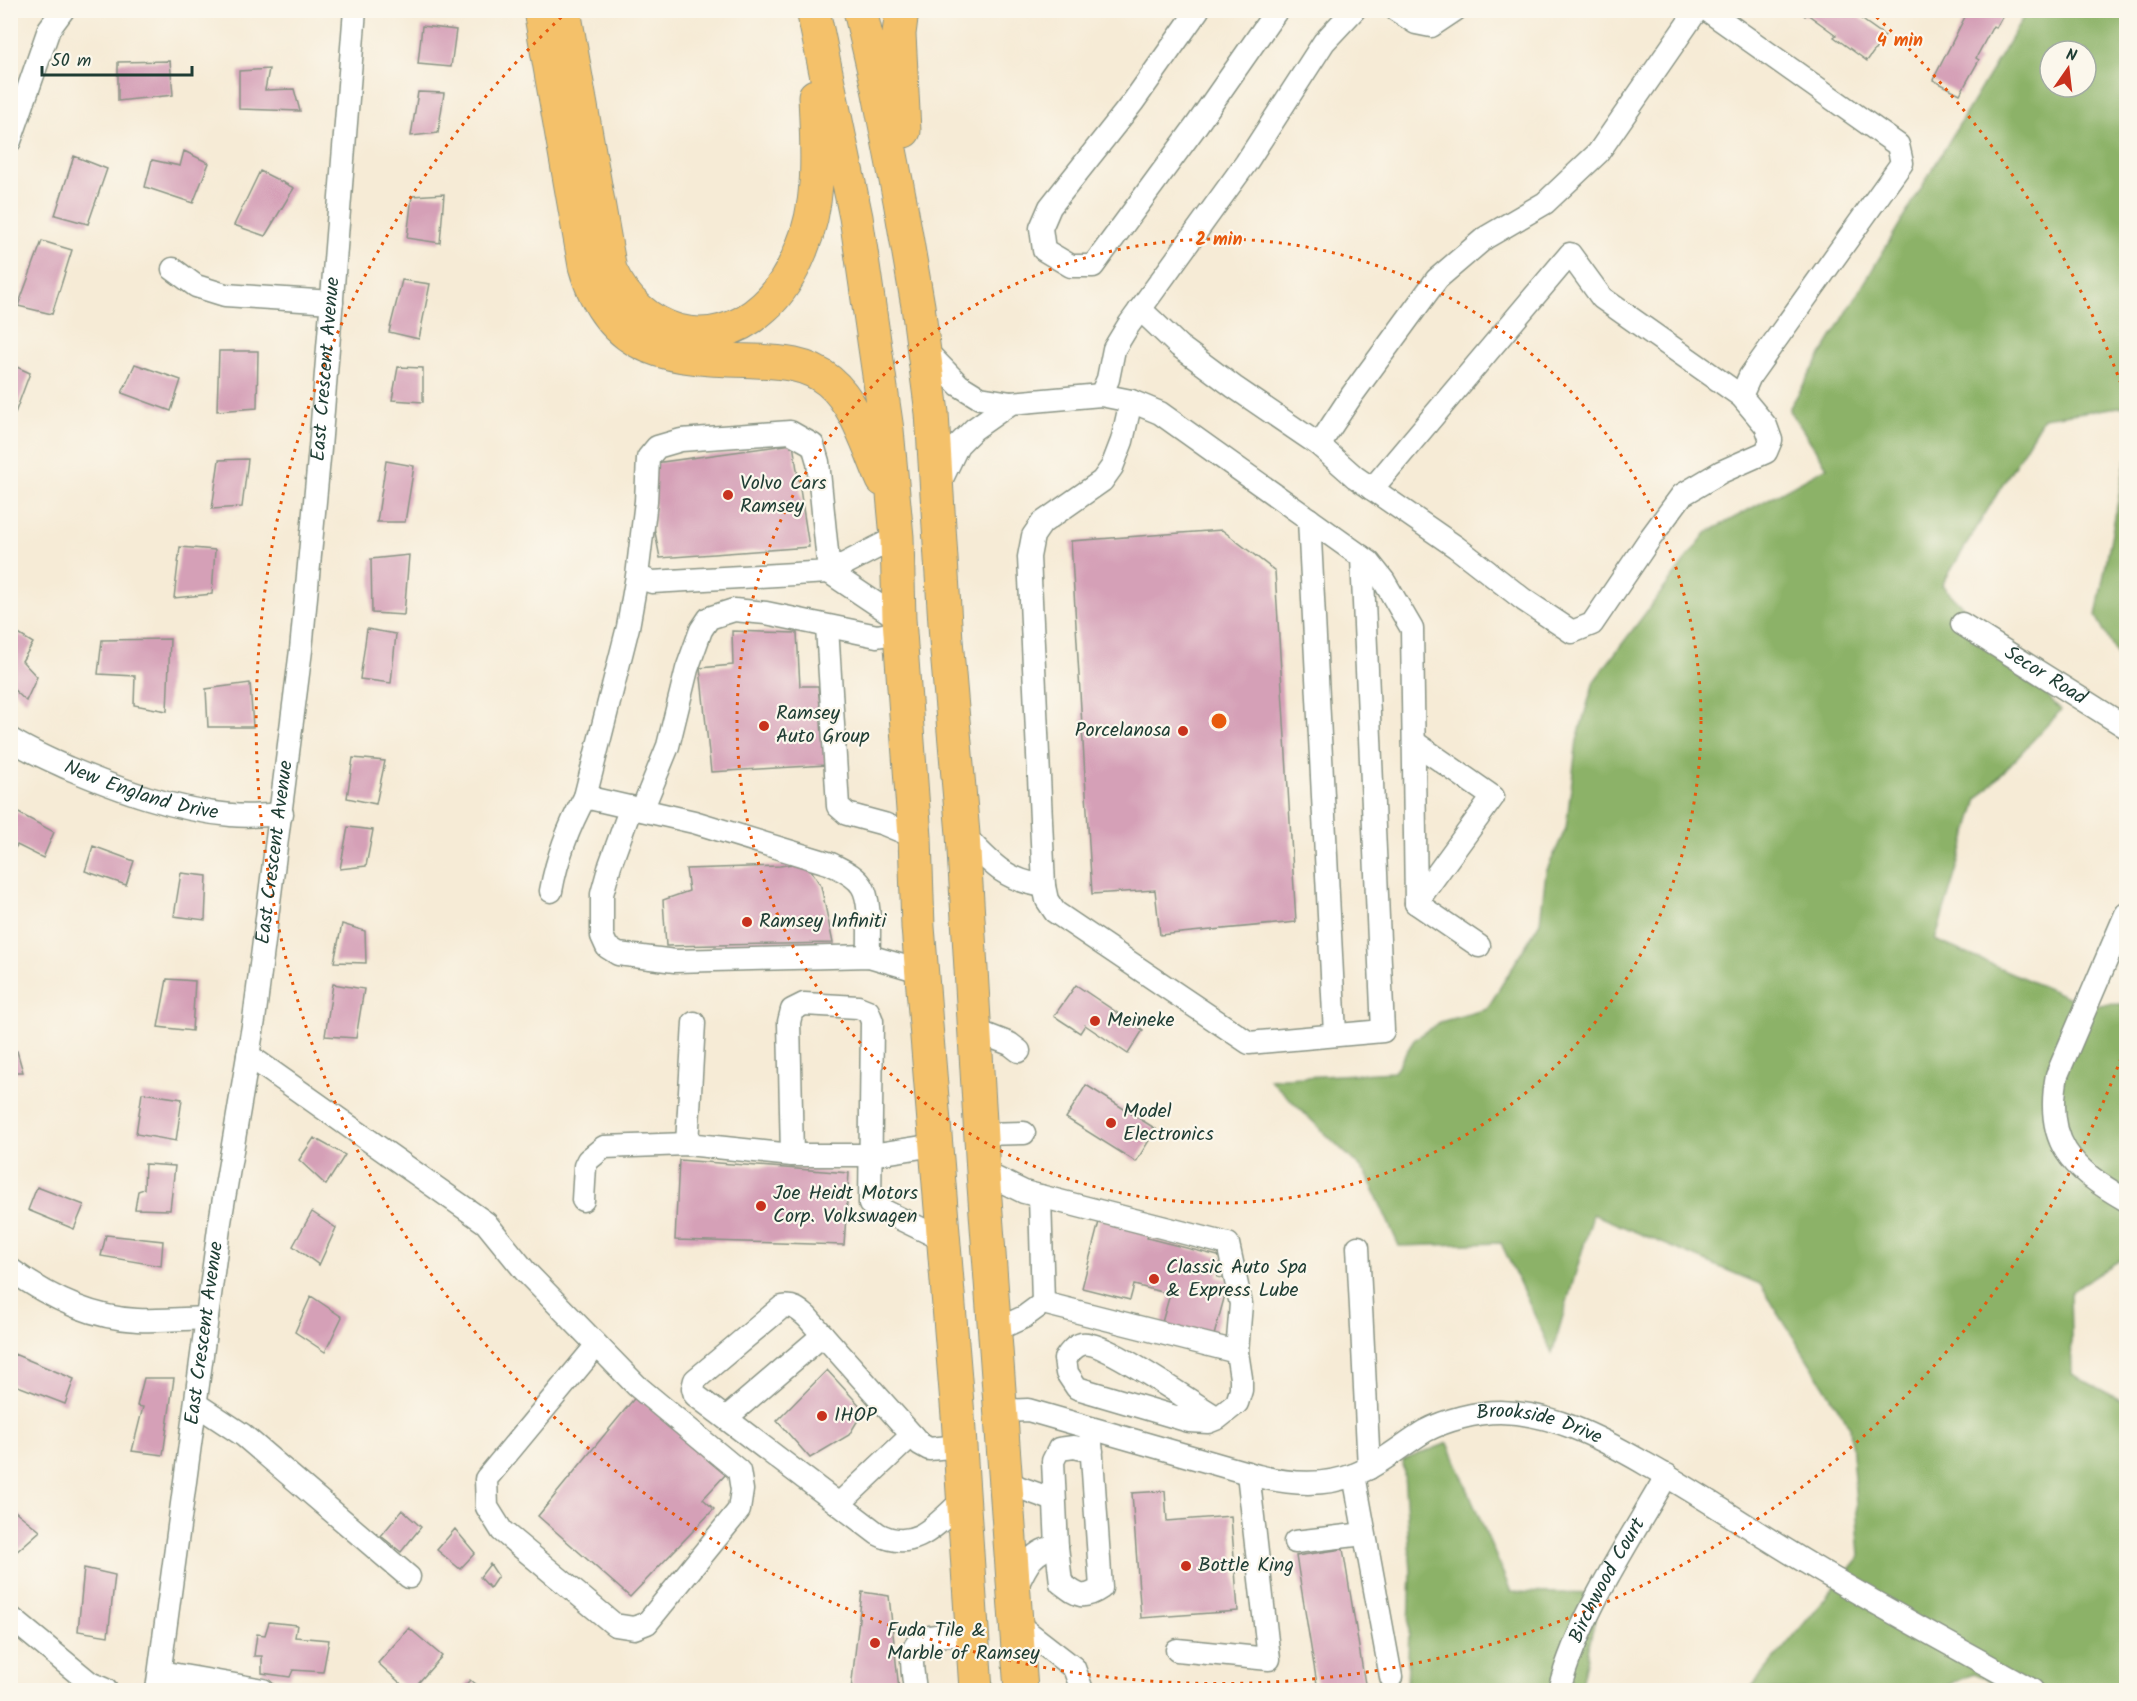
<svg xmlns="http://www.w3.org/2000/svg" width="2137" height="1701" viewBox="0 0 2137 1701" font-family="Kalam,sans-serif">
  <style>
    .forest { fill: #8cb268; stroke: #56784e; stroke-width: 1.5; fill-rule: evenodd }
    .building { fill: #d5a0b7 }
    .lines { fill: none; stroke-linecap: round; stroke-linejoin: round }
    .minor-casing { stroke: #8a9485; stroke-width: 25 }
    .highway-casing { stroke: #8a9485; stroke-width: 35 }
    .minor { stroke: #fff; stroke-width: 22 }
    .highway { stroke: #f4c16b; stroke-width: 33 }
    .ring { fill: none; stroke: #e8590c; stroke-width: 3; stroke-dasharray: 3 6 }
    .poi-dot { fill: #c8321e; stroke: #fbf7ec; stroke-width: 2 }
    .labels { text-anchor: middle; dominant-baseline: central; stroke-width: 4.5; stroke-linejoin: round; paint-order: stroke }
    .street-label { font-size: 20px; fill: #1f3d34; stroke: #fbf7ec }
    .poi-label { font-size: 20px; fill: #1f3d34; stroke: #fbf7ec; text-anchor: start }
    .centre { fill: #e8590c; stroke: #fbf7ec; stroke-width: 3 }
    .ring-label { font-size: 18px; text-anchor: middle; font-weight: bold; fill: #e8590c; stroke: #fbf7ec; stroke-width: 4.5; stroke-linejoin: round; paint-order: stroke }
  </style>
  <rect width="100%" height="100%" fill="#fbf7ec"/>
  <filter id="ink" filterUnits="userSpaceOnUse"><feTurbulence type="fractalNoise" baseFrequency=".0167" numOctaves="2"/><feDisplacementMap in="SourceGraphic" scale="12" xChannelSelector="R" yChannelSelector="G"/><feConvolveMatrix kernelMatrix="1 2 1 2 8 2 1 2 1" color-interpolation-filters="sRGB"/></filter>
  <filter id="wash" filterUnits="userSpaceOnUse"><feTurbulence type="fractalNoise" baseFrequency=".008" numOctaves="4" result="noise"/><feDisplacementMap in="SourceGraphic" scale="24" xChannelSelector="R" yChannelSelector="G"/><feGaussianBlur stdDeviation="1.35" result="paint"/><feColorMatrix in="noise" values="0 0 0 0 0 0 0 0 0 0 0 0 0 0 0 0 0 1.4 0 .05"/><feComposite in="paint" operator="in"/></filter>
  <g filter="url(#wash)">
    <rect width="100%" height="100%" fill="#f6ebd6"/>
    <path class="forest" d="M2027,11H2126V406L2043,418L1942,585L2061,710L1978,799L1935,940L2086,1005L2126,1004V1256L2070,1292L2072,1374L2126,1403V1690H2013L1973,1674L1938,1690H1749L1860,1556L1850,1427L1760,1284L1593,1214L1552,1353L1501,1243L1399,1246L1366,1173L1269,1079L1394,1072L1414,1040L1440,1022L1487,1009L1540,922L1546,872L1566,828L1577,740L1594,681L1706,533L1827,467L1789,409ZM2050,51H2086V87H2050Z
      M2126,459V672L2096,616Z
      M1448,1443L1511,1592L1600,1594L1580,1690H1407L1411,1571L1403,1460Z"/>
    <g id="blocks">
      <path class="building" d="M1798,10H1854L1856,12L1854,14L1885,36L1867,61L1834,37L1836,35L1807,14L1805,16Z
        M1971,10H2006L1996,28L1993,26L1976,58L1979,60L1960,94L1933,80L1968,11Z
        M422,26L456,30L451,67L418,64Z
        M170,61L173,95L118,101V62Z
        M269,69L265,90L294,89L300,111L239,109V71Z
        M418,92L444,93L438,133L411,136Z
        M184,151L209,163L193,203L145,187L152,160L180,166Z
        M74,156L107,169L88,224L55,215Z
        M260,171L294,188L265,236L234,225Z
        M444,194L440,243L407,238L412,196Z
        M42,241L72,250L52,314L18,306Z
        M402,280L430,284L419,339L389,332Z
        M219,351H258L257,408L217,411Z
        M10,364L30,373L11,424H10Z
        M135,364L181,380L171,411L122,393Z
        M398,367L423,368V402L392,400Z
        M793,444L809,547L660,558L654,527L655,463Z
        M248,459L242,507L212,509L219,460Z
        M386,461L414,466L405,522H377Z
        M1222,530L1275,571L1296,922L1160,935L1155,890L1092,894L1071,541Z
        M180,547L215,550L212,594L174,598Z
        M409,555L404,615L372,613L371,559Z
        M367,629L396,634L391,683L360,679Z
        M12,630L33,643L22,661L37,677L26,701L10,686V634Z
        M732,631L797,633L800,686H818L826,765L711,772L700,668L733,665Z
        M170,639L167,711L134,705L135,676L98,674L102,640Z
        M250,683L253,727H208L206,689Z
        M353,758L385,761L376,804L347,798Z
        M13,810L54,832L43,858L17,845L13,851L10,849V815Z
        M348,827L373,830L366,866L340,869Z
        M93,846L134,861L126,885L85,871Z
        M806,862L821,886L833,943L666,946L663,900L689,891L686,869L780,866Z
        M181,873L207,876L205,920L174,916Z
        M342,924L365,931L366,963L334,962Z
        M167,979L195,981L192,1031L158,1027Z
        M333,984L364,989L356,1038L325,1036Z
        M1076,985L1143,1030L1128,1054L1085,1025L1080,1033L1054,1016Z
        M17,1051L23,1072H10V1052Z
        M1086,1085L1156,1129L1136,1162L1066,1118Z
        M142,1093L182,1099L176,1141L136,1134Z
        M314,1138L345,1155L326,1185L299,1160Z
        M679,1160L849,1173L844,1245L675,1240Z
        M145,1164L175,1166L170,1210L135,1209L138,1191L144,1189Z
        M37,1187L84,1205L74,1229L28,1210Z
        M312,1212L336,1228L319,1265L293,1246Z
        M1100,1218L1149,1231L1147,1238L1222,1257L1217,1277L1229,1280L1213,1339L1161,1326L1170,1294L1134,1285L1130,1300L1082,1288Z
        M106,1235L163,1241L161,1266L101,1256Z
        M311,1296L342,1317L325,1352L295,1332Z
        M14,1354L74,1379L65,1404L10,1383V1364Z
        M827,1370L864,1410L849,1435L810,1458L777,1421Z
        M144,1378H174L163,1455L132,1451L143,1407L137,1406Z
        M637,1395L726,1474L703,1499L714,1509L630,1597L538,1516Z
        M1165,1491L1167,1521L1231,1516L1238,1611L1141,1618L1132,1493Z
        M10,1507L40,1531L15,1553L10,1548Z
        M402,1510L421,1527L401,1552L381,1536Z
        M455,1529L475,1553L460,1569L437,1550Z
        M1343,1549L1366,1690H1318L1296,1556Z
        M490,1564L498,1576L490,1588L480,1577Z
        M84,1568L115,1575L108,1636L78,1631Z
        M862,1592L889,1596L899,1690H851Z
        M269,1622L297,1625L295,1637L329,1640L323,1672L293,1670L290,1677L262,1673V1656H254L257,1634L265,1635Z
        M409,1628L442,1656L412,1690H408L378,1663Z
        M470,1680L482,1690H461Z"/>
    </g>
  </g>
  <g filter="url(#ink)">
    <use href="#blocks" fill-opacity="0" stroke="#8a9485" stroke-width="1.5"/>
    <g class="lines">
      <defs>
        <g id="minor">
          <path d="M1198,10L1133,102L1050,207L1041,228L1044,250L1071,266H1093L1196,126L1277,10"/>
          <path d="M1396,10L1416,23L1431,26L1455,10"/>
          <path d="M1697,10L1598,153L1545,203L1485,238L1437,279L1352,395L1319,445L1355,477L1456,547L1524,600L1572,632L1592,624L1651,537L1682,495L1721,472L1766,452L1771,440L1766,426L1741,396L1750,376L1902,163L1898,145L1707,10"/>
          <path d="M10,141L49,29L63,10"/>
          <path d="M173,269L196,286L225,295L332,302"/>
          <path d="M1140,309L1179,346L1234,387L1319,445"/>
          <path d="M923,348L959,385L980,398L1011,403"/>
          <path d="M1101,395L1108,379L1114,349L1128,326L1246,163L1324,42L1354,10"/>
          <path d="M1131,401L1122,441L1112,467L1102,481L1042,523L1033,536L1029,557L1044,886L1047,900L1055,912L1249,1043L1383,1031L1362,557"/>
          <path d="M938,487L958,445L974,429L1011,403L1101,395L1131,401L1160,413L1369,562L1384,581L1412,629L1416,903L1479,946"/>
          <path d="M1372,489L1570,254L1602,298L1741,396"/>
          <path d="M1309,519L1335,1034"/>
          <path d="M897,537L829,572L899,619"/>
          <path id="s1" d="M1962,624L2126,727"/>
          <path d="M827,627L838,806L847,814L884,824L915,837"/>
          <path id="s2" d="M10,739C29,751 48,759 68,768C120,790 175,810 231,815C248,817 265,815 282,814"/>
          <path d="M1414,742L1493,797L1416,903"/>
          <path d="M585,797L628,627L637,576L646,501L648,458L657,447L681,440L790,432L813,445L818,462L829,572L652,582L637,576"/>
          <path d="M631,807L610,865L602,894V936L607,947L618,954L675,961L869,956L923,972"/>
          <path d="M642,810L668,746L687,669L701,630L709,618L734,610L766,613L877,636L900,632"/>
          <path d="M963,834C990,862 1003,880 1044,886"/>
          <path d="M551,891C557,858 569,826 585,797L694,822L831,864C842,870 855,875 862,886C872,902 868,937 869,956"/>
          <path d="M2126,914L2057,1075C2044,1143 2071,1168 2126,1200"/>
          <path d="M974,1030L1010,1044L1019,1051"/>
          <path d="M248,1055L486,1223L525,1271L637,1386L739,1471L742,1490L739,1510L647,1623L634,1628L615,1625L502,1531L487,1507L486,1479L597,1345"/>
          <path d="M981,1134L1024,1133"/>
          <path d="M687,1144L694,1023"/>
          <path d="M792,1155L789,1022L792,1010L804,1004L858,1007L868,1011L872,1021L870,1204L944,1240"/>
          <path d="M983,1172L1024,1192L1228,1244L1241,1304L1237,1352L1241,1378V1390L1237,1403L1218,1418L1208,1422L1189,1421L1077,1388L1067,1373L1065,1359C1069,1353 1074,1346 1082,1344C1103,1339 1194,1405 1218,1418"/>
          <path d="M1040,1196L1043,1303"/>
          <path d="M583,1200L585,1166L588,1160L604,1147L687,1144L792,1155H871L935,1145"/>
          <path d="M1358,1247L1369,1468"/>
          <path d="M10,1269C48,1297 90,1318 137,1320C160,1321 184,1319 207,1318"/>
          <path d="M1043,1303L1237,1352"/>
          <path d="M996,1330L1024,1317L1043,1303"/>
          <path d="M196,1404L243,1435L409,1577"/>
          <path id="s3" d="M1001,1411L1028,1410L1258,1476C1289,1484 1324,1487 1356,1474C1381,1464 1402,1445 1425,1431C1446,1420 1476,1412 1500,1412C1553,1413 1599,1437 1644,1463C1697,1492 1747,1527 1799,1558C1875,1604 1954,1646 2032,1690"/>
          <path d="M726,1418L823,1335"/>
          <path d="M1090,1428L1101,1588C1082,1601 1077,1595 1061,1583L1057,1547L1053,1461L1059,1449L1074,1447L1092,1451"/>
          <path d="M960,1446L929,1449L920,1444L807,1317C799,1310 794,1305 782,1307L695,1380L693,1388L695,1395L878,1534C916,1554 938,1522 964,1499"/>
          <path d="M1354,1475L1391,1677"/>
          <path d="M1006,1478L1018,1487L1054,1500"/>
          <path d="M839,1504L912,1435"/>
          <path d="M1295,1542L1364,1534"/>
          <path d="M1016,1588C1025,1568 1032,1549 1057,1547"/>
          <path d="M10,1617L90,1683L106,1690"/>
          <path d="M1016,1623L1074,1668L1082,1690"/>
          <path d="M1177,1650L1269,1659L1248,1473"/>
          <path d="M160,1672L263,1690"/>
          <path id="s4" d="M157,1690L219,1228L254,1020L301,650L320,448L355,10"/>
          <path d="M915,1690C914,1679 910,1663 913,1652C918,1630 955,1636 973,1635"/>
          <path id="s5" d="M1559,1690C1580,1613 1627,1545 1667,1475"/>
        </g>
        <path id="highway" d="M540,10L585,266C610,356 674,359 755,361C781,362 807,363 829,381C856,403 869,448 883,480
          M564,10L610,270C639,333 710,357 764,307C781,292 793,270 801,250C822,201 817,148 815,96
          M813,10L856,217L887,430L897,537L899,619L915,837L918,927L958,1416L976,1690
          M860,10L878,88L900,201L918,306L932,413L946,640L963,834L983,1172L1021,1690
          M902,10L899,34L904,131"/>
      </defs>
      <use href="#minor" class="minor-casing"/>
      <use href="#highway" class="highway-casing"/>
      <use href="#minor" class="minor"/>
      <use href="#highway" class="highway"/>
    </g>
  </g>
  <g class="ring">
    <circle cx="1219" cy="721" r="482"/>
    <path d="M2124 1050A963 963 0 1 1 568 11M1870 11A963 963 0 0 1 2124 392"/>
  </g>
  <g class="poi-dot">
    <circle cx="728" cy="495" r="6"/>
    <circle cx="764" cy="726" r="6"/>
    <circle cx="1183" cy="731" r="6"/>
    <circle cx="747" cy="922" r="6"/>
    <circle cx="1095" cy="1021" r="6"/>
    <circle cx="1111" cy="1123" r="6"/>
    <circle cx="761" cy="1206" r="6"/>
    <circle cx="1154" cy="1279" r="6"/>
    <circle cx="822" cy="1416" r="6"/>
    <circle cx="1186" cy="1566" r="6"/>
    <circle cx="875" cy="1643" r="6"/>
  </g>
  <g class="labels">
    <g class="street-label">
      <text stroke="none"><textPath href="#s4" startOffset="1332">East Crescent Avenue</textPath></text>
      <text stroke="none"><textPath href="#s1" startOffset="98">Secor Road</textPath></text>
      <text stroke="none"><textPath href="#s2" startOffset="142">New England Drive</textPath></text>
      <text stroke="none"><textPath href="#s4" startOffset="846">East Crescent Avenue</textPath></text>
      <text stroke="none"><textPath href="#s4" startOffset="360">East Crescent Avenue</textPath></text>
      <text stroke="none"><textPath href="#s3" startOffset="566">Brookside Drive</textPath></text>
      <text stroke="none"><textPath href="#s5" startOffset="120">Birchwood Court</textPath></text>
    </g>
    <g class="poi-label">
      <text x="740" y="484">Volvo Cars<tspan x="740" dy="23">Ramsey</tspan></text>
      <text x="776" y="714">Ramsey<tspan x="776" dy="23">Auto Group</tspan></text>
      <text x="1171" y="731" text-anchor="end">Porcelanosa</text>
      <text x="759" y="922">Ramsey Infiniti</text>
      <text x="1107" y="1021">Meineke</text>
      <text x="1123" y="1112">Model<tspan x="1123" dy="23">Electronics</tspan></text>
      <text x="773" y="1194">Joe Heidt Motors<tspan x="773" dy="23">Corp. Volkswagen</tspan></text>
      <text x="1166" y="1268">Classic Auto Spa<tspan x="1166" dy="23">&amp; Express Lube</tspan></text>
      <text x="834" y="1416">IHOP</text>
      <text x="1198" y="1566">Bottle King</text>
      <text x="887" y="1631">Fuda Tile &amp;<tspan x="887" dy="23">Marble of Ramsey</tspan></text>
    </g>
  </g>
  <circle cx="1219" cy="721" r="9" class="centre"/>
  <g class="ring-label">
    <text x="1900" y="46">4 min</text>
    <text x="1219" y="245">2 min</text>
  </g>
  <rect width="2137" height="1701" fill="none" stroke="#fbf7ec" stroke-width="36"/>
  <g transform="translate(2068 69) rotate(14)"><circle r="28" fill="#fbf7ec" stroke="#a3ada2" stroke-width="1.5"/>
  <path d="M0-4.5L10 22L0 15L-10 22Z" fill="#c8321e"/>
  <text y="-9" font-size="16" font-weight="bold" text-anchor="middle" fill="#1f3d34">N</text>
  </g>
  <path d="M42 66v9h150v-9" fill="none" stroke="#1f3d34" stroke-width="3"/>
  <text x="51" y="66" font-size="18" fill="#1f3d34" stroke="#fbf7ec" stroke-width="4.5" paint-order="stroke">50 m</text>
</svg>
